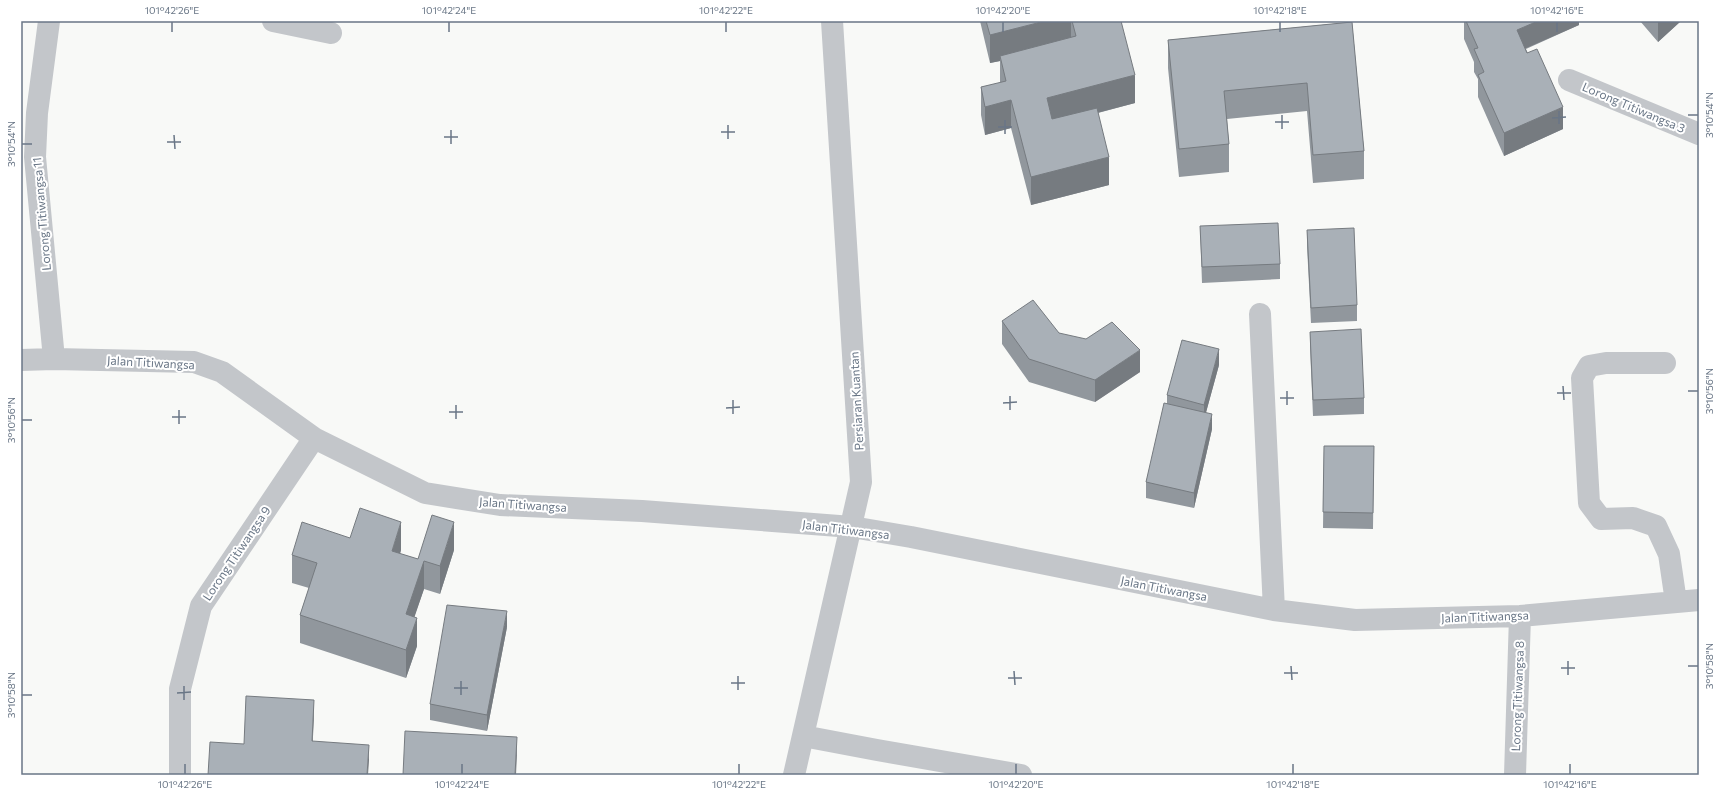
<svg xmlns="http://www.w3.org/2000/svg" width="1720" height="796" viewBox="0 0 1720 796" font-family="Commissioner,sans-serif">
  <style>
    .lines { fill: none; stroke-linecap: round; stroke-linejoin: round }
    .minor { stroke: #c3c6ca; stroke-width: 22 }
    .wall { fill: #91979d }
    .shaded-wall { fill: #767b80 }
    .building { fill: #a9b0b7; stroke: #767b80 }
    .ticks { fill: none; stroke: #697686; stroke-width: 1.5 }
    .labels { text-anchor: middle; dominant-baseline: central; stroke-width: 4; stroke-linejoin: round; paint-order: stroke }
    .street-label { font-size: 12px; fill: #697686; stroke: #fff }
    .neatline { fill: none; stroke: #697686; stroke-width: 1.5 }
    .ticks-label { font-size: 10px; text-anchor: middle; fill: #697686 }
  </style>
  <rect width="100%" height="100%" fill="#f8f9f7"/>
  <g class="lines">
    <path class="minor" d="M49,21L37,113L35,157L54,359
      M273,21L331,33
      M1569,80L1699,134
      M1260,314L1274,610
      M21,360L54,359L194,362L222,372L314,438L425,493L500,505L642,511L852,527L911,537L1274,610L1355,620L1520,616L1699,600
      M1665,363H1606L1589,366L1582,378L1589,503L1601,519L1633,518L1656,526L1669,554L1676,602
      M803,736L877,750L1021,775
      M180,775V689L201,606L314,438
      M794,775L861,482L832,21
      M1515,775L1520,616"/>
  </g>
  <path class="wall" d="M980,21H1121L1135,103L1098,113L1109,185L1031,205L1011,128L985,135L981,115V87L1000,83V61L990,63Z
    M1464,21H1579V25L1526,49L1563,129L1504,156L1478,97V79L1474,72V62L1464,39Z
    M1640,21H1681L1658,42Z
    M1352,22L1364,151V179L1313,183L1307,111L1227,119L1229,144V172L1179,177L1168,68V40Z
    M1200,226L1280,264V279L1202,283Z
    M1307,230L1357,305V321L1311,323L1307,246Z
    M1002,321L1059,333L1140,372L1095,402L1029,382L1002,344Z
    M1310,332L1364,398V414L1313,416L1310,347Z
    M1219,365L1206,412L1212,429L1194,508L1146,498V482L1167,404V395Z
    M1324,446L1374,447L1373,529L1323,528Z
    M401,550L400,554L418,559L454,550L440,594L424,589L414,617L417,646L406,678L300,643V615L309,588L292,583V555Z
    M507,627L487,731L430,720V704Z"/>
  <path class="shaded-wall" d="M1045,21H1071V42L1000,56V61L990,63V35Z
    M1538,21H1579V25L1517,52V30Z
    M1658,21H1681L1658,42Z
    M1135,75V103L1047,126V98Z
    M1011,100V128L985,135V107Z
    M1563,107V129L1504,156V133Z
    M1109,157V185L1031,205V177Z
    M1219,349V365L1204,420V405Z
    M1140,350V372L1095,402V380Z
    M1212,414V429L1194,508V493Z
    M401,522V550L392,579V551Z
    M454,522V550L440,594V566Z
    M424,561V589L406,642V614Z
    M507,611V627L487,731V715Z
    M417,618V646L406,678V650Z
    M314,700V716L312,757V741Z
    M517,737V752L516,775H515Z
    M369,745V760L368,775H367Z"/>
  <path class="building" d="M986,21H1045L990,35Z
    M1072,21H1121L1135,75L1047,98L1052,119L1097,108L1109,157L1031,177L1011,100L985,107L981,87L1006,81L1000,56L1076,36Z
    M1466,21H1538L1517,30L1527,53L1537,49L1563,107L1504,133L1478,75L1484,72L1474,49L1478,48Z
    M1352,22L1364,151L1313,155L1307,83L1224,91L1229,144L1179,149L1168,40Z
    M1278,223L1280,264L1202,267L1200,226Z
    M1354,228L1357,305L1311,308L1307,230Z
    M1033,300L1059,333L1086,339L1112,322L1140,350L1095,380L1029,359L1002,321Z
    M1361,329L1364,398L1313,400L1310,332Z
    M1182,340L1219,349L1204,405L1167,395Z
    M1164,403L1212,414L1194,493L1146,482Z
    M1324,446H1374L1373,513L1323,512Z
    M360,508L401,522L392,551L418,559L432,515L454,522L440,566L424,561L406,614L417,618L406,650L300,615L317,563L292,555L302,522L350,538Z
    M447,605L507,611L487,715L430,704Z
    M246,696L314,700L312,741L369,745L367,775H208L210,742L244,744Z
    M405,731L517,737L515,775H403Z"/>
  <path class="ticks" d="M172,22V32M449,22V32M726,22V32M1003,22V32M1280,22V32M1557,22V32M1559,111V124M1282,115V129M1688,115H1698M1552,118L1566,117M1005,120V134M1275,122H1289M728,125V139M998,127H1012M451,130V144M721,132H735M174,135L175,149M444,137H458M167,142H181M22,144H32M1563,386L1564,400M1287,391V405M1688,391H1698M1557,393H1571M1010,396V410M1280,398H1294M733,400V414M1003,403L1017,402M456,405V419M726,408L740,407M179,410V424M449,412H463M172,417H186M22,420H32M1568,661V675M1291,666L1292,680M1688,666H1698M1561,668H1575M1014,671L1015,685M1284,673H1298M738,676V690M1008,678H1022M461,681V695M731,683H745M184,686V700M454,688H468M177,693L191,692M22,695H32M185,764V774M462,764V774M739,764V774M1016,764V774M1293,764V774M1570,764V774"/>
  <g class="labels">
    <g class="street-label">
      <text transform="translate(1634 107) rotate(23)">Lorong Titiwangsa 3</text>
      <text transform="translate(41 214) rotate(-95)">Lorong Titiwangsa 11</text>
      <text transform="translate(151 362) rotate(3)">Jalan Titiwangsa</text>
      <text transform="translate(856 401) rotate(-93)">Persiaran Kuantan</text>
      <text transform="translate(523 504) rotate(4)">Jalan Titiwangsa</text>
      <text transform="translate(846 529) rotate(7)">Jalan Titiwangsa</text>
      <text transform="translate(236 553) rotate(-56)">Lorong Titiwangsa 9</text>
      <text transform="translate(1164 588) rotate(11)">Jalan Titiwangsa</text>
      <text transform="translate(1485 616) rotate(-2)">Jalan Titiwangsa</text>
      <text transform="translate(1517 696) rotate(-88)">Lorong Titiwangsa 8</text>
    </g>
  </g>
  <rect width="1720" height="796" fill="none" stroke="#ffffff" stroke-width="44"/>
  <rect x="22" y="22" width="1676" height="752" class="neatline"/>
  <g class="ticks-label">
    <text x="172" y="14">101°42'26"E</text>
    <text x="449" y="14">101°42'24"E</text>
    <text x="726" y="14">101°42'22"E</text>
    <text x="1003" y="14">101°42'20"E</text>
    <text x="1280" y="14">101°42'18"E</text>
    <text x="1557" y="14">101°42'16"E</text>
    <text transform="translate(1709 115) rotate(-90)" y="4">3°10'54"N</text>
    <text transform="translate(11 144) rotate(-90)" y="4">3°10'54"N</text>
    <text transform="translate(1709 391) rotate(-90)" y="4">3°10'56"N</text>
    <text transform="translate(11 420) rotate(-90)" y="4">3°10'56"N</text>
    <text transform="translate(1709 666) rotate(-90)" y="4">3°10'58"N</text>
    <text transform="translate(11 695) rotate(-90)" y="4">3°10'58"N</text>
    <text x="185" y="788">101°42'26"E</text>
    <text x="462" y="788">101°42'24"E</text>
    <text x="739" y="788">101°42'22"E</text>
    <text x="1016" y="788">101°42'20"E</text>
    <text x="1293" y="788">101°42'18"E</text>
    <text x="1570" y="788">101°42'16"E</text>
  </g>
</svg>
